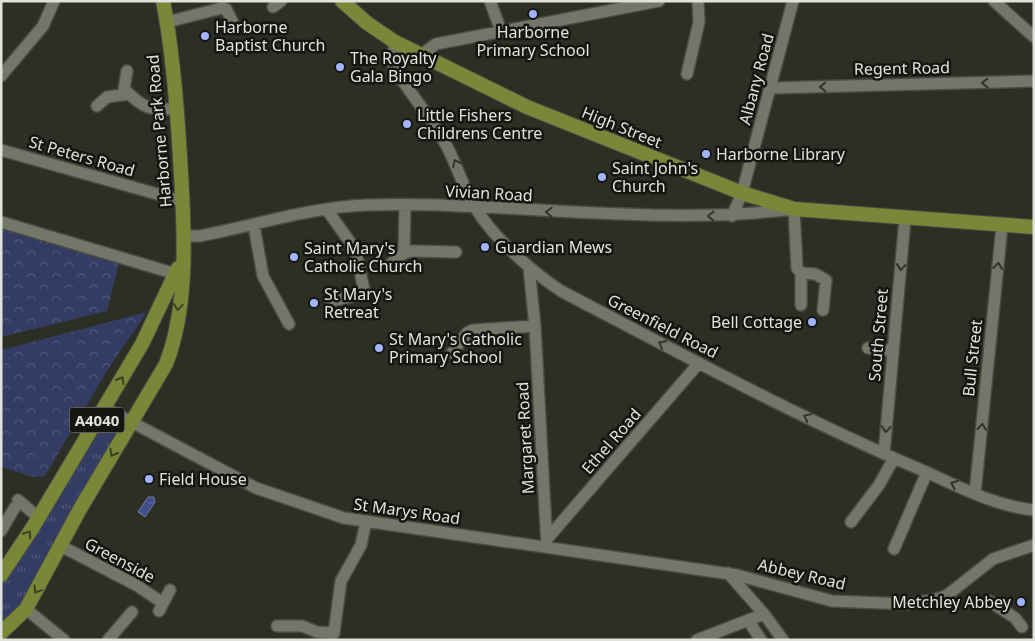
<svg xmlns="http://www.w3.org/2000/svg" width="1035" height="641" viewBox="0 0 1035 641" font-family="'Noto Sans',sans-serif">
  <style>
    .grass { fill: url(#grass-tufts) }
    .forest { fill: url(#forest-crowns) }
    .water { fill: url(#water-ripples); stroke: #727ba4 }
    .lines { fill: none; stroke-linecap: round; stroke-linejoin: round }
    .minor-casing { stroke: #494c42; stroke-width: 14 }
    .major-casing { stroke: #494c42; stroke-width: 16 }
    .minor { stroke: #73776a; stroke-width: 11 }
    .major { stroke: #798739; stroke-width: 14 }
    .oneway { stroke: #31332c }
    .oneway2 { stroke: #3d4321 }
    .poi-dot { fill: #a1b3fd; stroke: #151611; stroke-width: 2 }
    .labels { text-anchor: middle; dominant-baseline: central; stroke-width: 5; stroke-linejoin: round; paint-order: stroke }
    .shield { fill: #151611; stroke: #a3a59e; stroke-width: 1 }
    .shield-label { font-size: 15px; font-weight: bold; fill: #e0e2db }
    .poi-label { font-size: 16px; fill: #e0e2db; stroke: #151611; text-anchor: start }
    .street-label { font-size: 16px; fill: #e0e2db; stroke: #151611 }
  </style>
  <defs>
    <pattern id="grass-tufts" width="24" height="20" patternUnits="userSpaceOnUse" patternTransform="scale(1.25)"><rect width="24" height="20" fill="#343c63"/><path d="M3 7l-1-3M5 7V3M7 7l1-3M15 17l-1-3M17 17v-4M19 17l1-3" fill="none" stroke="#515879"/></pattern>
    <pattern id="forest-crowns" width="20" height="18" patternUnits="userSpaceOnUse" patternTransform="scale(1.25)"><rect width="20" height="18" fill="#343c63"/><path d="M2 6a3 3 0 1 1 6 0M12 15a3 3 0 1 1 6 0" fill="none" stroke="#515879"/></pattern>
    <pattern id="water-ripples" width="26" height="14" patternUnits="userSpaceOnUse" patternTransform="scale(1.25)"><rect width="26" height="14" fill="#434f8c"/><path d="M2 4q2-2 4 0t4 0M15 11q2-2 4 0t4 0" fill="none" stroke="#5e689c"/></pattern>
  </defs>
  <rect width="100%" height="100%" fill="#2c2f23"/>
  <path class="grass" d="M107,419L123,428L25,604L1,627V585Z"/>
  <path class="forest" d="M1,227L119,263L107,311L1,337Z
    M147,312L108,369L45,476L33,477L1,467V350Z"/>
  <path class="water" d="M148,497H154L155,502L145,517L138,512Z"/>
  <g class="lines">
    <defs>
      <path id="minor" d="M490,1L501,31
        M994,1L1034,37
        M273,7L281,1
        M167,22L222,8L226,9L233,23
        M395,42L392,61L395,70C411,94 431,118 445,143C457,164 463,189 476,209C495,239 531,271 561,291C678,352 795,416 917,468C954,484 993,506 1034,510
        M421,55L436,44L659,1
        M127,71L124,89C141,106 152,114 177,107
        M687,74L699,22L698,1
        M1,76L43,26L54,1
        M771,88L1034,81
        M97,106L107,97L129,94
        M1,150L182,201
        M327,210L355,249L365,294L331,301
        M732,216L742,193L793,1
        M1,222L176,274
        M254,226L263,276L289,324
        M185,236H199C254,226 310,207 367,205C509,201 652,227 794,209L797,268L801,273L815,274L826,280L823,310
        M404,253L412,251L456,252
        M392,263L404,253L405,205
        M529,268L535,326L547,547
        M801,273V305
        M868,348L893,351
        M452,353L467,333L473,330L535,326
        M105,408L256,488L344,518L737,575L832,601L907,604L934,600L946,596L993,559L1034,545
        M884,454L905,219
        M975,493L1002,226
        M18,500L38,517
        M851,522L879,485L894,458
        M1,531L15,507
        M547,539L699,363
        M61,546L136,585L163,603
        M894,549L927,472
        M728,573L764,614L783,640
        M989,601L1015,618L1022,627
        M26,609L64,640
        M159,611L170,590
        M748,620L761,640
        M277,626H302L317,632L334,633L341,581L361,545L366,521
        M108,640L132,612
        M697,640L764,614"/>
      <path id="major" d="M342,1L367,23L395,42L527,107L742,193L794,209L1034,227
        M1,575L33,527L142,344L178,268
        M1,633L26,609L80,509L166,364C190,303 184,221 180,157C177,105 173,52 163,1"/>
    </defs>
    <use href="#minor" class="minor-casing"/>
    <use href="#major" class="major-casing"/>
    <use href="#minor" class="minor"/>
    <use href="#major" class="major"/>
  </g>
  <defs><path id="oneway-chevron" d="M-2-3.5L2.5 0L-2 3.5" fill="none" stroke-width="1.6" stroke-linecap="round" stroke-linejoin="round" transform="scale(1.25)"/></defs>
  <g class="oneway">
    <use href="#oneway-chevron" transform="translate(985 83) rotate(179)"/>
    <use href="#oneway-chevron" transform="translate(823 87) rotate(179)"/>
    <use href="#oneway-chevron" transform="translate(456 163) rotate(-117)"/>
    <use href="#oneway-chevron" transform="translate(549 212) rotate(-177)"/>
    <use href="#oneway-chevron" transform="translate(711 216) rotate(-179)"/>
    <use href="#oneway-chevron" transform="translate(998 266) rotate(-84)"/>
    <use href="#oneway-chevron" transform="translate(901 267) rotate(95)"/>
    <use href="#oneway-chevron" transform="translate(662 344) rotate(-152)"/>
    <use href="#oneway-chevron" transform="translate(807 417) rotate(-154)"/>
    <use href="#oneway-chevron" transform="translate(982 427) rotate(-84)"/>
    <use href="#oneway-chevron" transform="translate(886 429) rotate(95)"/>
    <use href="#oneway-chevron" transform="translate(954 484) rotate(-157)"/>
  </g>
  <g class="oneway2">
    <use href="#oneway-chevron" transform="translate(178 307) rotate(97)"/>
    <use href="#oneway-chevron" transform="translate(121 380) rotate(-60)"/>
    <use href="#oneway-chevron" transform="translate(113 453) rotate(120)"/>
    <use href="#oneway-chevron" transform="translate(28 534) rotate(-57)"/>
    <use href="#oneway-chevron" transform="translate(37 590) rotate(121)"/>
  </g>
  <g class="poi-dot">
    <circle cx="533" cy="14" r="5"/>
    <circle cx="205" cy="36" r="5"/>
    <circle cx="340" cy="67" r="5"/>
    <circle cx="407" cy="124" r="5"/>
    <circle cx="706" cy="154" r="5"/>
    <circle cx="602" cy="177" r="5"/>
    <circle cx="485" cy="247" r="5"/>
    <circle cx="294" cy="257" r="5"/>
    <circle cx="314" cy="303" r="5"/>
    <circle cx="812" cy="322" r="5"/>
    <circle cx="379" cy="348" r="5"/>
    <circle cx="149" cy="479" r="5"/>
    <circle cx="1021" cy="602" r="5"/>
  </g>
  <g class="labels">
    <rect class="shield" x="69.5" y="407.5" width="55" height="25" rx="4"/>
    <g class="shield-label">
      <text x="97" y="420">A4040</text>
    </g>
    <g class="poi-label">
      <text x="215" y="27">Harborne<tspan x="215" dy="18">Baptist Church</tspan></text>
      <text x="533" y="32" text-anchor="middle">Harborne<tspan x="533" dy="18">Primary School</tspan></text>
      <text x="350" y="58">The Royalty<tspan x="350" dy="18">Gala Bingo</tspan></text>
      <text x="417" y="115">Little Fishers<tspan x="417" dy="18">Childrens Centre</tspan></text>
      <text x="716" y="154">Harborne Library</text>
      <text x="612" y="168">Saint John's<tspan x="612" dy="18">Church</tspan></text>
      <text x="495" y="247">Guardian Mews</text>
      <text x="304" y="248">Saint Mary's<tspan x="304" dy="18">Catholic Church</tspan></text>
      <text x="324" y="294">St Mary's<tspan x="324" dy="18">Retreat</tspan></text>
      <text x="802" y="322" text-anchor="end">Bell Cottage</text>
      <text x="389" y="339">St Mary's Catholic<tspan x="389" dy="18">Primary School</tspan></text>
      <text x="159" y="479">Field House</text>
      <text x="1011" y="602" text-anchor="end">Metchley Abbey</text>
    </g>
    <g class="street-label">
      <text transform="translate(902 68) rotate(-1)">Regent Road</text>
      <text transform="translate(756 79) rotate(-75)">Albany Road</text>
      <text transform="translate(622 127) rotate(22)">High Street</text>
      <text transform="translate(159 131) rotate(-95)">Harborne Park Road</text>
      <text transform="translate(82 156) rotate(16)">St Peters Road</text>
      <text transform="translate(489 193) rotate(3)">Vivian Road</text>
      <text transform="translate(663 326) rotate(27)">Greenfield Road</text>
      <text transform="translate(878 335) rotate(-85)">South Street</text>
      <text transform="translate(972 358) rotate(-84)">Bull Street</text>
      <text transform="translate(525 438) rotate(-93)">Margaret Road</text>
      <text transform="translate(611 441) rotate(-49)">Ethel Road</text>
      <text transform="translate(407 511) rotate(8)">St Marys Road</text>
      <text transform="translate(120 560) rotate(28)">Greenside</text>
      <text transform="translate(802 574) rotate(13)">Abbey Road</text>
    </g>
  </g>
  <rect width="1035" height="641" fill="none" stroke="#e0e2db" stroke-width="5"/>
</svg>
